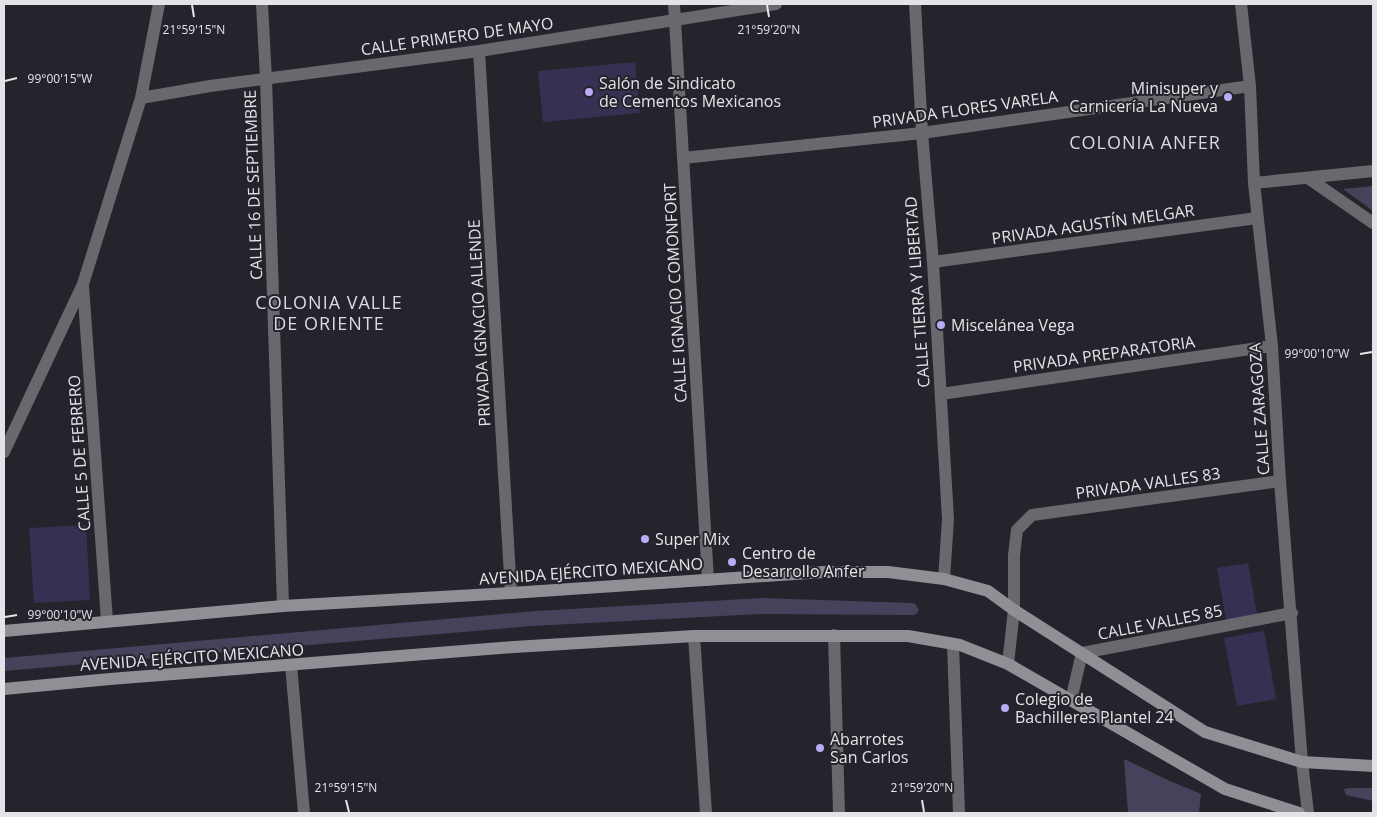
<svg xmlns="http://www.w3.org/2000/svg" width="1377" height="817" viewBox="0 0 1377 817" font-family="'Open Sans',sans-serif">
  <style>
    .green { fill: #47425b }
    .building { fill: #383053 }
    .lines { fill: none; stroke-linecap: round; stroke-linejoin: round }
    .minor { stroke: #69686d; stroke-width: 12 }
    .secondary { stroke: #908f96; stroke-width: 12 }
    .ticks { fill: none; stroke: #e4e3e8; stroke-width: 2 }
    .poi-dot { fill: #bbaaf6; stroke: #25232b; stroke-width: 2 }
    .labels { text-anchor: middle; dominant-baseline: central; stroke-width: 4; stroke-linejoin: round; paint-order: stroke }
    .street-label { font-size: 16px; fill: #e4e3e8; stroke: #25232b }
    .poi-label { font-size: 16px; fill: #e4e3e8; stroke: #25232b; text-anchor: start }
    .neighbourhood-label { font-size: 18px; letter-spacing: 1px; fill: #dad8e3; stroke: #25232b }
    .ticks-label { font-size: 12px; text-anchor: middle; fill: #e4e3e8; stroke: #25232b; stroke-width: 4; stroke-linejoin: round; paint-order: stroke }
  </style>
  <rect width="100%" height="100%" fill="#25232b"/>
  <path class="green" d="M1373,186V211L1343,189Z
    M762,598L911,603L915,604L919,610L916,614L913,615L760,614L532,626L4,671V658L536,611Z
    M1124,759L1170,781L1201,794L1199,813H1128Z
    M1349,788H1373V801L1346,795L1344,789Z"/>
  <path class="building" d="M635,62L640,113L543,122L538,71Z
    M86,525L90,600L34,603L29,528Z
    M1248,563L1257,614L1226,620L1217,568Z
    M1264,631L1276,699L1237,706L1224,638Z"/>
  <g class="lines">
    <path class="minor" d="M262,4L266,79L283,606
      M674,4L708,580
      M915,4L922,133L933,262L948,519L944,579
      M1241,4L1250,86L1254,183L1272,346L1280,481L1302,762L1308,813
      M479,51L511,593
      M141,98L210,86L479,51L776,4
      M683,158L922,133L1250,86
      M1308,178L1373,223
      M1254,183L1373,171
      M933,262L1257,218
      M83,286L107,621
      M941,394L1272,346
      M4,452L83,284L141,98L159,4
      M834,635L839,813
      M694,636L706,813
      M953,644L959,813
      M1008,664L1014,610V555L1017,530L1032,515L1280,481
      M291,665L304,813
      M1071,700L1082,653L1292,613"/>
    <path class="secondary" d="M4,631L283,606L511,593L824,572H888L944,579L988,591L1014,610L1205,732L1302,762L1373,766
      M4,689L110,679L514,647L694,636H908L960,645L1008,664L1225,789L1299,813"/>
  </g>
  <path class="ticks" d="M192,5L194,17M767,5L769,17M5,81L17,78M1360,354L1372,352M5,617L17,615M346,800L349,812M922,800L924,812"/>
  <g class="poi-dot">
    <circle cx="589" cy="92" r="5"/>
    <circle cx="1228" cy="97" r="5"/>
    <circle cx="941" cy="325" r="5"/>
    <circle cx="645" cy="539" r="5"/>
    <circle cx="732" cy="562" r="5"/>
    <circle cx="1005" cy="708" r="5"/>
    <circle cx="820" cy="748" r="5"/>
  </g>
  <g class="labels">
    <g class="street-label">
      <text transform="translate(457 36) rotate(-8)">CALLE PRIMERO DE MAYO</text>
      <text transform="translate(965 109) rotate(-8)">PRIVADA FLORES VARELA</text>
      <text transform="translate(253 185) rotate(-92)">CALLE 16 DE SEPTIEMBRE</text>
      <text transform="translate(1093 224) rotate(-8)">PRIVADA AGUSTÍN MELGAR</text>
      <text transform="translate(917 292) rotate(-94)">CALLE TIERRA Y LIBERTAD</text>
      <text transform="translate(675 293) rotate(-93)">CALLE IGNACIO COMONFORT</text>
      <text transform="translate(479 323) rotate(-93)">PRIVADA IGNACIO ALLENDE</text>
      <text transform="translate(1104 354) rotate(-8)">PRIVADA PREPARATORIA</text>
      <text transform="translate(1259 409) rotate(-94)">CALLE ZARAGOZA</text>
      <text transform="translate(79 453) rotate(-94)">CALLE 5 DE FEBRERO</text>
      <text transform="translate(1148 483) rotate(-8)">PRIVADA VALLES 83</text>
      <text transform="translate(591 571) rotate(-4)">AVENIDA EJÉRCITO MEXICANO</text>
      <text transform="translate(1160 622) rotate(-11)">CALLE VALLES 85</text>
      <text transform="translate(192 657) rotate(-4)">AVENIDA EJÉRCITO MEXICANO</text>
    </g>
    <g class="poi-label">
      <text x="599" y="83">Salón de Sindicato<tspan x="599" dy="18">de Cementos Mexicanos</tspan></text>
      <text x="1218" y="88" text-anchor="end">Minisuper y<tspan x="1218" dy="18">Carnicería La Nueva</tspan></text>
      <text x="951" y="325">Miscelánea Vega</text>
      <text x="655" y="539">Super Mix</text>
      <text x="742" y="553">Centro de<tspan x="742" dy="18">Desarrollo Anfer</tspan></text>
      <text x="1015" y="699">Colegio de<tspan x="1015" dy="18">Bachilleres Plantel 24</tspan></text>
      <text x="830" y="739">Abarrotes<tspan x="830" dy="18">San Carlos</tspan></text>
    </g>
    <g class="neighbourhood-label">
      <text x="1145" y="142">COLONIA ANFER</text>
      <text x="329" y="302">COLONIA VALLE<tspan x="329" dy="21">DE ORIENTE</tspan></text>
    </g>
  </g>
  <g class="ticks-label">
    <text x="194" y="34">21°59'15"N</text>
    <text x="769" y="34">21°59'20"N</text>
    <text x="60" y="83">99°00'15"W</text>
    <text x="1317" y="358">99°00'10"W</text>
    <text x="60" y="619">99°00'10"W</text>
    <text x="346" y="792">21°59'15"N</text>
    <text x="922" y="792">21°59'20"N</text>
  </g>
  <rect width="1377" height="817" fill="none" stroke="#e4e3e8" stroke-width="10"/>
</svg>
